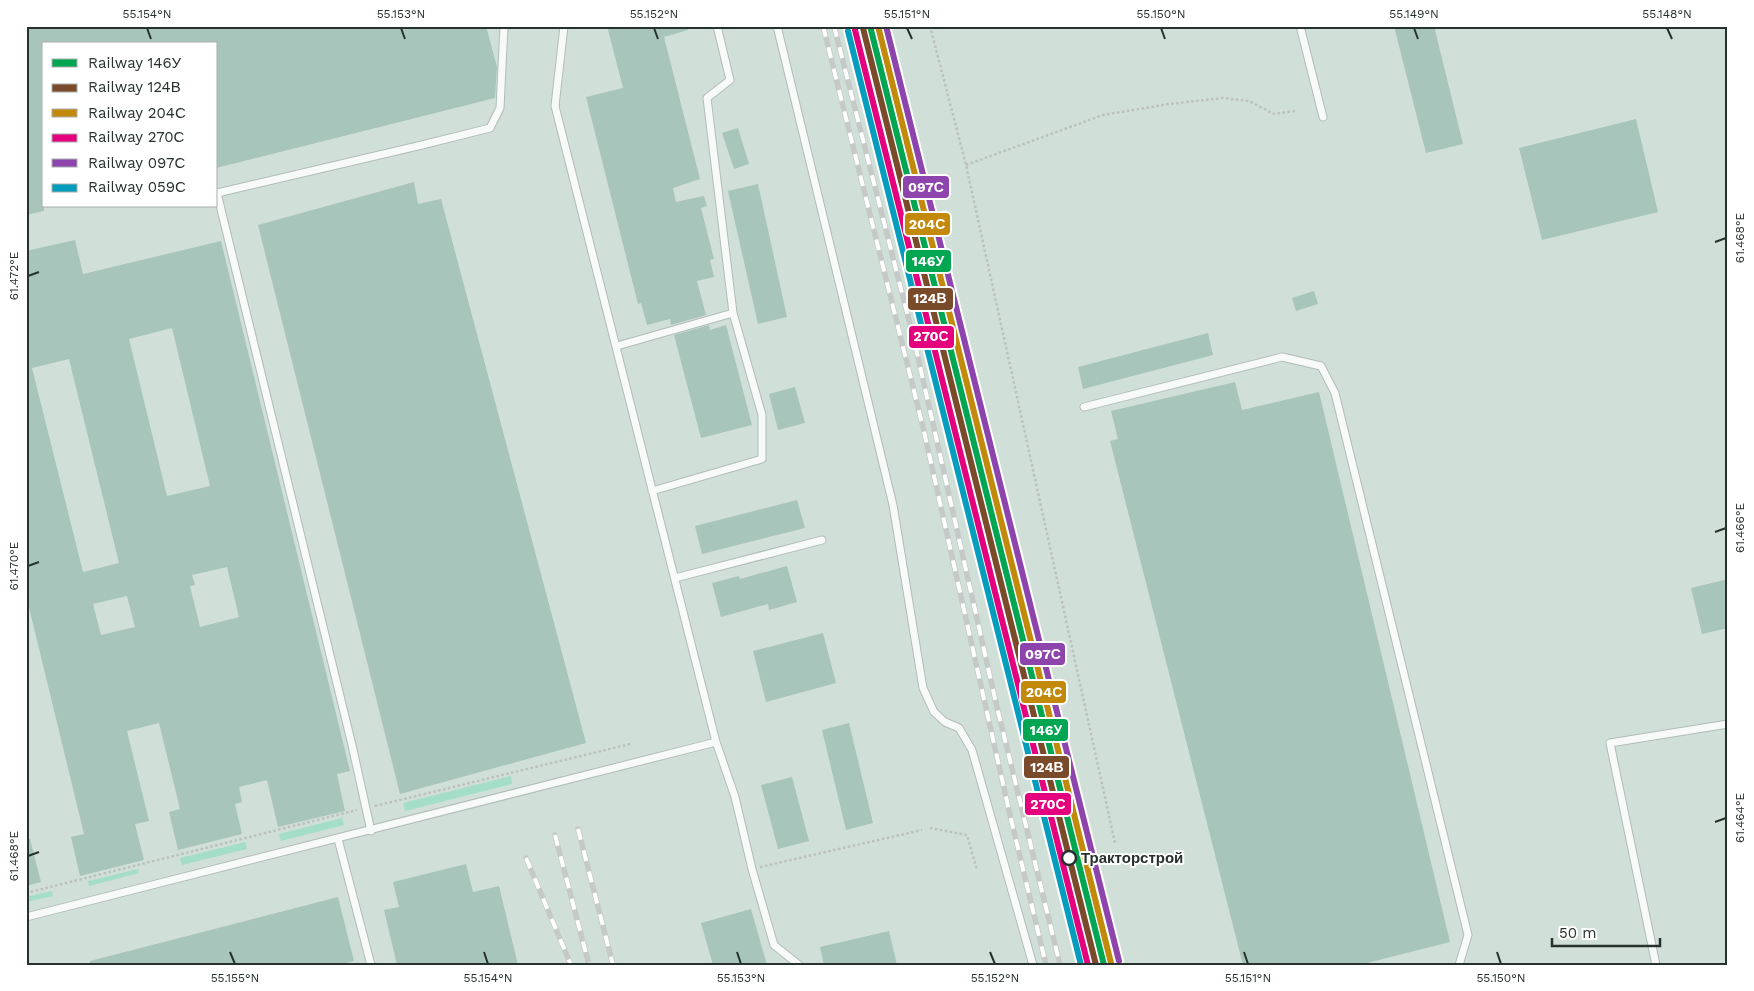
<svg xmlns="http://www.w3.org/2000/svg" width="1754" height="991" viewBox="0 0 1754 991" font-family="'Work Sans',sans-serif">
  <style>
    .green { fill: #a4ddc8 }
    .building { fill: #a7c5ba; fill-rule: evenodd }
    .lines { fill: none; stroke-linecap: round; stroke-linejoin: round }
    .service-casing { stroke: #b1bcb8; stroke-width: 9 }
    .path { stroke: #bbc0be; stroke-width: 2.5; stroke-dasharray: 2.5 2.5; stroke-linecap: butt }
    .service { stroke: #f8faf9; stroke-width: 7 }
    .rail-casing { stroke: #c5cac8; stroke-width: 5.5 }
    .rail { stroke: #fff; stroke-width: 4; stroke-dasharray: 11; stroke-linecap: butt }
    .rail-1-casing { stroke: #fff; stroke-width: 10 }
    .rail-2-casing { stroke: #fff; stroke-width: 10 }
    .rail-3-casing { stroke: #fff; stroke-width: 10 }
    .rail-4-casing { stroke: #fff; stroke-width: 10 }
    .rail-5-casing { stroke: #fff; stroke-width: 10 }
    .rail-6-casing { stroke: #fff; stroke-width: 10 }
    .rail-1 { stroke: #00a651; stroke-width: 6 }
    .rail-2 { stroke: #7a4b2a; stroke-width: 6 }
    .rail-3 { stroke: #c3890b; stroke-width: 6 }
    .rail-4 { stroke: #e5007d; stroke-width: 6 }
    .rail-5 { stroke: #8e44ad; stroke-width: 6 }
    .rail-6 { stroke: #049dbe; stroke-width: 6 }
    .ticks { fill: none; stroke: #27312d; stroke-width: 2 }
    .stop-dot { fill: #fff; stroke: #27312d; stroke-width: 2.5 }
    .labels { text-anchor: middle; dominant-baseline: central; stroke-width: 4; stroke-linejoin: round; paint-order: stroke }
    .stop-label { font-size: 15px; font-weight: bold; fill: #27312d; stroke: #fff; text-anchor: start }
    .line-badge { stroke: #fff; stroke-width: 2 }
    .badge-label { font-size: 14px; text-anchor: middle; font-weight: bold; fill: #fff }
    .neatline { fill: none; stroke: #27312d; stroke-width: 2 }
    .ticks-label { font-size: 12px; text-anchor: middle; fill: #27312d }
  </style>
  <rect width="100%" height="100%" fill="#d1dfd9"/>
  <path class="green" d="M511,776L512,784L405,811L403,803Z
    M342,818L344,825L281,841L279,834Z
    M245,842L247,849L182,865L180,858Z
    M138,869L139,873L89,886L88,881Z
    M52,891L53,896L26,902V897Z"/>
  <path class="building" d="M26,26H486L497,67L495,98L216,168V44H44V211L26,215Z
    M607,26H688V30L664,37L700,179L673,188L676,202L704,196L707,206L701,208L714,259L710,260L714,277L697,281L706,315L671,325L670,319L647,325L641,303L638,304L586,97L623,88Z
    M1394,26H1434L1463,144L1426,153Z
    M1636,119L1658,212L1542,240L1519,148Z
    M738,128L749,164L734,169L722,133Z
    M414,182L418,204L441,199L586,743L400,794L258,225Z
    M758,184L787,317L758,324L728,191Z
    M75,240L83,274L221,241L350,771L337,774L345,811L278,827L267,780L239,787L242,802L235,804L242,834L178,850L169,812L180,809L159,723L127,731L149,821L135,824L144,860L80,876L71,837L84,834L26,595V251ZM172,328L210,486L167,496L129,339ZM69,359L119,563L83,572L32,368ZM227,567L239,617L200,627L190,586L195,585L192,575ZM127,596L135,627L101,635L93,604Z
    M1314,291L1318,304L1296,311L1292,298Z
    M709,325L710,330L726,325L752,425L701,438L674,335Z
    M1208,333L1213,355L1083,389L1078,367Z
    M1235,382L1242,410L1319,392L1450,942L1359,965H1243L1110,441L1118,439L1111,411Z
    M795,387L805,423L778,430L769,394Z
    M797,500L805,528L702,554L695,526Z
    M787,566L797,602L769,610L768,604L721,617L712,583L739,576L740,579Z
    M1728,579V628L1702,634L1691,588Z
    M823,633L836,683L766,702L753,651Z
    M849,723L873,823L846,830L822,730Z
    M792,777L809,841L778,849L761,785Z
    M26,839H30L41,882L26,886Z
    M466,864L473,892L499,886L518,965H397L384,910L399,907L393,882Z
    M338,897L354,961L338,965H90V961Z
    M751,909L767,965H713L701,923Z
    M889,931L897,965H824L820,947Z"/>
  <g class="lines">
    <defs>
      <path id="service" d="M564,26L555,106L716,742L735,797L752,869L774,945L799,965
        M777,26L893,505L923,688L934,712L945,722L959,728L972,750L1033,965
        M1300,26L1323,117
        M617,346L733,313
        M1084,407L1282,357L1321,366L1335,393L1468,935L1459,965
        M652,491L762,459V415L733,313L707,98L730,80L717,26
        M675,578L822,540
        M371,831L352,745L217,193L422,145L490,128L500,108L504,26
        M338,839L371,965
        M26,917L716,742
        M1656,965L1610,743L1728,724"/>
    </defs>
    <use href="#service" class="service-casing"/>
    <path class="path" d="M930,26L966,165L1115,843
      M966,165L1103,115L1169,104L1223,98L1249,101L1274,114L1295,111
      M375,806L630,744
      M930,828L967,835L977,870
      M760,867L922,830
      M26,893L357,810
      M1091,956L1093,965"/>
    <use href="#service" class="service"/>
    <defs>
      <path id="rail" d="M823,26L923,427L1010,815L1046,965
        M834,26L915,344L996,703L1060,965
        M578,829L613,965
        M555,835L589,965
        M526,858L571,965"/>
    </defs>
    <use href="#rail" class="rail-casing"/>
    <use href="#rail" class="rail"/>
    <defs>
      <path id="rail-1" d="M870,26L1104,965"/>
      <path id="rail-2" d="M863,28L1096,965"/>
      <path id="rail-3" d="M878,26L1111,963"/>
      <path id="rail-4" d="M855,30L1088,965"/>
      <path id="rail-5" d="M886,26L1119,961"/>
      <path id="rail-6" d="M848,31L1081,965"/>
    </defs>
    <use href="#rail-1" class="rail-1-casing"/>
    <use href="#rail-2" class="rail-2-casing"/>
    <use href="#rail-3" class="rail-3-casing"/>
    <use href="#rail-4" class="rail-4-casing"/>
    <use href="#rail-5" class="rail-5-casing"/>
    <use href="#rail-6" class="rail-6-casing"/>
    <use href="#rail-1" class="rail-1"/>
    <use href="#rail-2" class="rail-2"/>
    <use href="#rail-3" class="rail-3"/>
    <use href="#rail-4" class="rail-4"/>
    <use href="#rail-5" class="rail-5"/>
    <use href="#rail-6" class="rail-6"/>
  </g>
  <path class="ticks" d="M147,28L151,39M401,28L405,39M654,28L658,39M907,28L912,39M1161,28L1165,39M1414,28L1418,39M1667,28L1672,39M1715,242L1726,238M28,276L39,272M1715,532L1726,528M28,566L39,562M1715,822L1726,818M28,856L39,852M230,952L235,964M484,952L488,964M737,952L741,964M990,952L995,964M1244,952L1248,964M1497,952L1501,964"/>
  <circle class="stop-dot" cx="1069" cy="858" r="7"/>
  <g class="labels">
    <g class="stop-label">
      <text x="1081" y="858">Тракторстрой</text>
    </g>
  </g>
  <g class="line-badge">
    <rect x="902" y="175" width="48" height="24" rx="5" fill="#8e44ad"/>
    <rect x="904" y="212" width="47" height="24" rx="5" fill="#c3890b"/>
    <rect x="905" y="249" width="47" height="24" rx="5" fill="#00a651"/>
    <rect x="907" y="287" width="47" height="24" rx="5" fill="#7a4b2a"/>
    <rect x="908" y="325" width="47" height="24" rx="5" fill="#e5007d"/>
    <rect x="1019" y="642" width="47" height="24" rx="5" fill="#8e44ad"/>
    <rect x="1020" y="680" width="47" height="24" rx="5" fill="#c3890b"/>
    <rect x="1022" y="718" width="47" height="24" rx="5" fill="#00a651"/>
    <rect x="1023" y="755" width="47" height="24" rx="5" fill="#7a4b2a"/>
    <rect x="1024" y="792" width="48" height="24" rx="5" fill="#e5007d"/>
  </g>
  <g class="badge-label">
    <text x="926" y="192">097С</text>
    <text x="927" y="229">204С</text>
    <text x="928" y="266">146У</text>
    <text x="930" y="303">124В</text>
    <text x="931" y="341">270С</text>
    <text x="1043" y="659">097С</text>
    <text x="1044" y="697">204С</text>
    <text x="1046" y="735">146У</text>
    <text x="1047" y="772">124В</text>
    <text x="1048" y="809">270С</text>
  </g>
  <rect width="1754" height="991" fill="none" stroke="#ffffff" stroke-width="55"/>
  <rect x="42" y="42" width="175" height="165" fill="#ffffff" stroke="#a9adab"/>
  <rect x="52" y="59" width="25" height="8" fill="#00a651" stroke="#a9adab"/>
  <text x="88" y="68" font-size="15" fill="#27312d">Railway 146У</text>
  <rect x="52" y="84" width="25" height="8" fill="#7a4b2a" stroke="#a9adab"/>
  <text x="88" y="92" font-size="15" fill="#27312d">Railway 124В</text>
  <rect x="52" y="109" width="25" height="8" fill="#c3890b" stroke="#a9adab"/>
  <text x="88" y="118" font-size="15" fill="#27312d">Railway 204С</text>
  <rect x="52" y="134" width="25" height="8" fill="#e5007d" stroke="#a9adab"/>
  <text x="88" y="142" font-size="15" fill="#27312d">Railway 270С</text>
  <rect x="52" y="159" width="25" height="8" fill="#8e44ad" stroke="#a9adab"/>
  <text x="88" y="168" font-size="15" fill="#27312d">Railway 097С</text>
  <rect x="52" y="184" width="25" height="8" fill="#049dbe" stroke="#a9adab"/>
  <text x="88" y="192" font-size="15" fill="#27312d">Railway 059С</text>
  <path d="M1552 938v8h108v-8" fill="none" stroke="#27312d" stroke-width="2.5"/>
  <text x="1559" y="938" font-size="15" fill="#27312d" stroke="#ffffff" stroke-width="4" paint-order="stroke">50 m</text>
  <rect x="28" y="28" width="1698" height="936" class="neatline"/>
  <g class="ticks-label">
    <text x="147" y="18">55.154°N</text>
    <text x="401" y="18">55.153°N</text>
    <text x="654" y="18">55.152°N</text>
    <text x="907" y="18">55.151°N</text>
    <text x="1161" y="18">55.150°N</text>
    <text x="1414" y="18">55.149°N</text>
    <text x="1667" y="18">55.148°N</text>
    <text transform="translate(1740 238) rotate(-90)" y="4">61.468°E</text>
    <text transform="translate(14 276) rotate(-90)" y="4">61.472°E</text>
    <text transform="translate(1740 528) rotate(-90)" y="4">61.466°E</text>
    <text transform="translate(14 566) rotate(-90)" y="4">61.470°E</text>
    <text transform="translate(1740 818) rotate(-90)" y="4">61.464°E</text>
    <text transform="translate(14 856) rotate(-90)" y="4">61.468°E</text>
    <text x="235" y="982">55.155°N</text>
    <text x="488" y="982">55.154°N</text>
    <text x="741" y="982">55.153°N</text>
    <text x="995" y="982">55.152°N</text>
    <text x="1248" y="982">55.151°N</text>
    <text x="1501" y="982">55.150°N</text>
  </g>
</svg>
